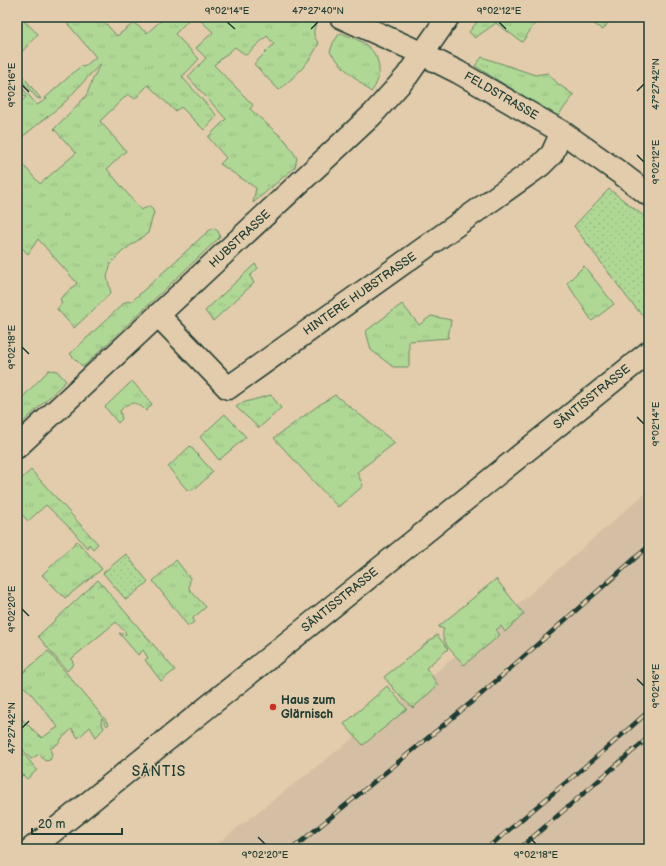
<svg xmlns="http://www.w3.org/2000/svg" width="666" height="866" viewBox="0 0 666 866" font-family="'Balsamiq Sans',sans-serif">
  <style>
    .built { fill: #d5bfa4 }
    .grass { fill: url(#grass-tufts); stroke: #688a64 }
    .park { fill: url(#park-dots); stroke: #688a64 }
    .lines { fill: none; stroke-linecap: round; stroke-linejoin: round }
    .minor-casing { stroke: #1f3d34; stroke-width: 25 }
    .tertiary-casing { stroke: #1f3d34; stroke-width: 25 }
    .minor { stroke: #e2ccab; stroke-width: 22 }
    .tertiary { stroke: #e2ccab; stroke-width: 22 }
    .rail-casing { stroke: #1f3d34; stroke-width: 4.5 }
    .rail { stroke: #e2ccab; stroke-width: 3; stroke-dasharray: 9; stroke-linecap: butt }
    .ticks { fill: none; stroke: #1f3d34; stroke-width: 1.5 }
    .poi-dot { fill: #c8321e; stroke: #e2ccab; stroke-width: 1.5 }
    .labels { text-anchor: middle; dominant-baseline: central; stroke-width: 3; stroke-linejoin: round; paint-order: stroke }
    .street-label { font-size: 12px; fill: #1f3d34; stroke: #e2ccab }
    .poi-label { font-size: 12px; font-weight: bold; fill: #1f3d34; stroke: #e2ccab; text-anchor: start }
    .quarter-label { font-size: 14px; letter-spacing: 1px; fill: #1f3d34; stroke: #e2ccab }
    .neatline { fill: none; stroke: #1f3d34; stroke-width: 1.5 }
    .ticks-label { font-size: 10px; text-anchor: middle; fill: #1f3d34 }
  </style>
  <defs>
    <pattern id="grass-tufts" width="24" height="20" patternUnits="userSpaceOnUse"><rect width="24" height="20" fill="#b0d895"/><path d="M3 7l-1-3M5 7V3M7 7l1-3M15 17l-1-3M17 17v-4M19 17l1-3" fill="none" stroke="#97ba81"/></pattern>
    <pattern id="park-dots" width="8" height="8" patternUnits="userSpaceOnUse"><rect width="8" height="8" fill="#b0d895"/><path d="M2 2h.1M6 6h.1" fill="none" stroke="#97ba81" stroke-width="1.8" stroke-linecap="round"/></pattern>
  </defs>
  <rect width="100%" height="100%" fill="#e2ccab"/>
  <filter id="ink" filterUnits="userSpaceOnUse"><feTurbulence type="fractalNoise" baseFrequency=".025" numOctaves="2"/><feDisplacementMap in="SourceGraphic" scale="8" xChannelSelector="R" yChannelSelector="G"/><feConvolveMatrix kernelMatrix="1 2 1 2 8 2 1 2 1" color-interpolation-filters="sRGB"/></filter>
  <g filter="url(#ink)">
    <path class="built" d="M649,490V849H210L405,698L516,606Z"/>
    <path class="grass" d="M17,17H20L38,34L17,57Z
      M69,17H100L117,36L134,23L147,33L165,17H191L175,34L199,59L182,77L217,116L204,130L181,107L175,111L148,85L135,99L128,94L100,121L126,151L107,169L141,210L150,206L154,212L148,233L123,251L111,263L107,277L111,293L74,328L57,309L62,303L60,299L77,283L38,239L28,254L22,248L17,252V158L40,184L76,153L54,129L86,96L93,79L100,64L63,104L22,137L17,130V103L19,104L26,97L17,87V82L37,105L47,99L45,98L81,66L84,67L96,57L67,23L70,19Z
      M197,17H307L317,22C313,29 312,37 319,43C309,64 296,75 279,90L254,64L274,44L267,36L246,55L235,47L214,65L253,105L250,109L286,141L297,158L295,167L253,203L256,188L220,164L226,158L208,137L226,119L188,77L206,58L196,48L213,32Z
      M481,17H540L522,42L496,23L475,38L469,32Z
      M584,17H612L603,30Z
      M340,33C359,39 380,48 379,72C378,80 376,86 371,92L345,69L330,52L333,43Z
      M482,57L535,75L548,73L558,84L574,95L557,117L475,66Z
      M17,69L41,99L37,98L17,75Z
      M213,228L218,231L220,237L84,366H82L70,354L125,302L132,301L206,233Z
      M255,264L258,268L250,276L254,283L213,321L205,311Z
      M584,266L614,304L592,321L567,283Z
      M402,304L419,325L431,316L451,320L448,338L409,341V367H393L371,350L366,331Z
      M49,370L57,371L66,381L17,428V403Z
      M132,381L152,404L146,411C137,401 129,400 120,411L122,419L118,423L105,407Z
      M271,395L281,408L259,428L236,407L242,403Z
      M335,395L395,443L357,472L363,486L338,507L316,484L274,438L319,405Z
      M225,414L246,437L219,460L200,437Z
      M190,446L213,472L196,488L188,491L168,467Z
      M31,470L98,544L93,549L89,544L87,548L73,531L46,505L28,521L17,509V483Z
      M77,541L102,569L65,598L42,575Z
      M176,560L190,578L189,589L206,607L193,618L194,622L188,626L153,581Z
      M496,579L524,614L505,632L501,626L496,630L500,635L464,665C456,655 438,641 444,629L438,627Z
      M98,580L175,670L161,681L145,660L148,658L143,650L138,655L119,633L125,635L126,633L116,622L71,659L74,664L67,671L38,636Z
      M437,635L448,649L426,668L438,685L413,708L398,694L384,677Z
      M48,651L109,724L107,726L102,718L101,721L104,728L96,737L90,727L78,738L72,729L61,739L60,742L50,749L52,755L50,760L45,761L39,754L31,759L17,743V715L42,738L58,727L29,691L17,681V678Z
      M387,686L407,709L363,745L344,724Z
      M19,748L37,770L27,779L23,775L17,779V749Z"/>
    <path class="park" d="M609,189L649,220V323L629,300L574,226Z
      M126,554L148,582L126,600L103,573Z"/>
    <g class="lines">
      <defs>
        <path id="minor" d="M341,17L410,48L458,72L562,132L623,175L649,195
          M158,315L228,388L541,165L552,154L562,132
          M31,849L649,352"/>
        <path id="tertiary" d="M17,447L372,115L407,76L448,17"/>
      </defs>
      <use href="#minor" class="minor-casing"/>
      <use href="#tertiary" class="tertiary-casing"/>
      <use href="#minor" class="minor"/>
      <use href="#tertiary" class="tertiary"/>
      <defs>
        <path id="rail" d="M292,849L479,696L649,546
          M486,849L606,749L649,711
          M519,849L649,737"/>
      </defs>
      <use href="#rail" class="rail-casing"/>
      <use href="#rail" class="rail"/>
    </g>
  </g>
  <path class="ticks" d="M227,22L235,29M499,22L506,29M311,29L318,22M22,85L29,92M637,91L644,84M637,155L644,162M22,347L29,354M637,417L644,424M22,609L29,616M637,679L644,686M22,728L29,721M258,837L265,844M529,837L536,844"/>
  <circle class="poi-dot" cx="273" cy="707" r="4"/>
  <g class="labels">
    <g class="street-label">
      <text transform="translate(501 96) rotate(30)">FELDSTRASSE</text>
      <text transform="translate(240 239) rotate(-43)">HUBSTRASSE</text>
      <text transform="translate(360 294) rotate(-35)">HINTERE HUBSTRASSE</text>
      <text transform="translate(592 397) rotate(-39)">SÄNTISSTRASSE</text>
      <text transform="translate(340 600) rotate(-39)">SÄNTISSTRASSE</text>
    </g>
    <g class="poi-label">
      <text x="281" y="700">Haus zum<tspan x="281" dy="14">Glärnisch</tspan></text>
    </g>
    <g class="quarter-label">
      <text x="159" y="771">SÄNTIS</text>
    </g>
  </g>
  <rect width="666" height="866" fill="none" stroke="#e2ccab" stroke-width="44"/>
  <path d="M32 828v6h90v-6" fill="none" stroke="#1f3d34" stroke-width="2"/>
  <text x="38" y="828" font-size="12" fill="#1f3d34" stroke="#e2ccab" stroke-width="3" paint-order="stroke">20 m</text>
  <rect x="22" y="22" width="622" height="822" class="neatline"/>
  <g class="ticks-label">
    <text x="227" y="14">9°02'14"E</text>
    <text x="318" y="14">47°27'40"N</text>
    <text x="499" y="14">9°02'12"E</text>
    <text transform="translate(655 84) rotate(-90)" y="4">47°27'42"N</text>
    <text transform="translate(11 85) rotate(-90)" y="4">9°02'16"E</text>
    <text transform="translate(655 162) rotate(-90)" y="4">9°02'12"E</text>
    <text transform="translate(11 347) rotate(-90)" y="4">9°02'18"E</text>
    <text transform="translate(655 424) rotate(-90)" y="4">9°02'14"E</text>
    <text transform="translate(11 609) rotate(-90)" y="4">9°02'20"E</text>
    <text transform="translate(655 686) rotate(-90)" y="4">9°02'16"E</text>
    <text transform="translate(11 728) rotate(-90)" y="4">47°27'42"N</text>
    <text x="265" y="858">9°02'20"E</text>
    <text x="536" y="858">9°02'18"E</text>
  </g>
</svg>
